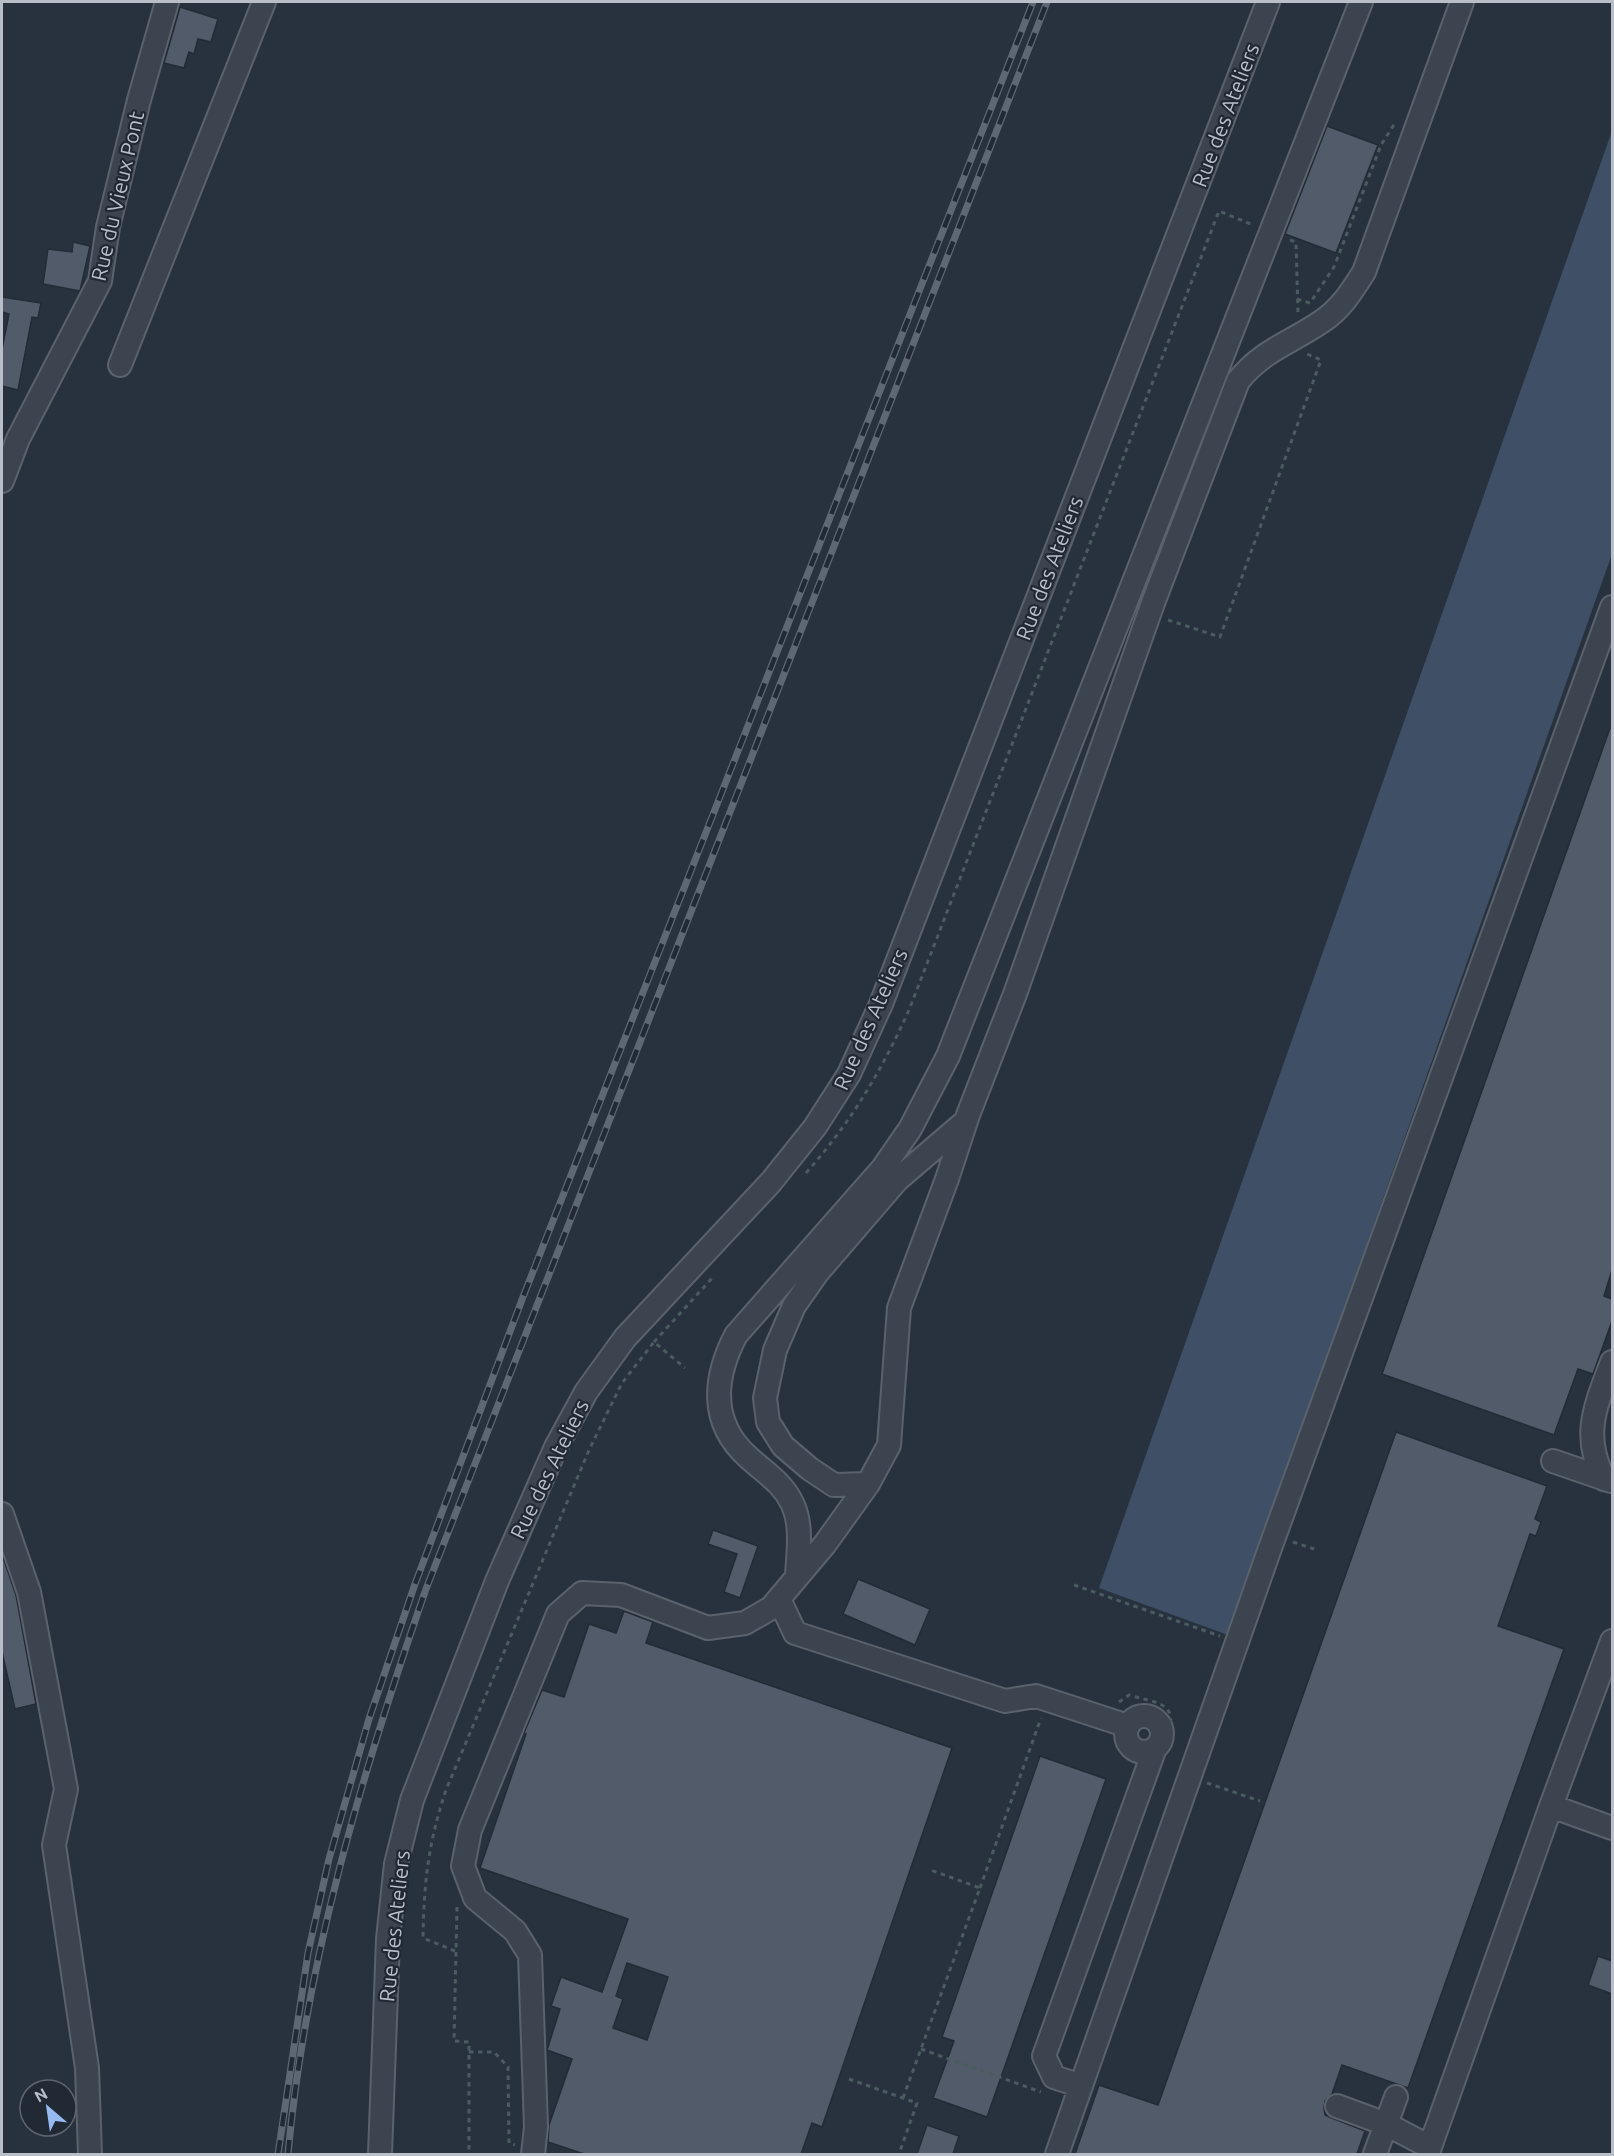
<svg xmlns="http://www.w3.org/2000/svg" width="1614" height="2156" viewBox="0 0 1614 2156" font-family="Ubuntu,sans-serif">
  <style>
    .water { fill: #3f5066 }
    .building { fill: #515b69; stroke: #222b36; stroke-width: 1.5; fill-rule: evenodd }
    .lines { fill: none; stroke-linecap: round; stroke-linejoin: round }
    .minor-casing { stroke: #5a626c; stroke-width: 26 }
    .path { stroke: #4a5c5f; stroke-width: 3; stroke-dasharray: 4.5 4.5; stroke-linecap: butt }
    .minor { stroke: #3c444f; stroke-width: 22 }
    .rail-casing { stroke: #5e6875; stroke-width: 7 }
    .rail { stroke: #202934; stroke-width: 4.5; stroke-dasharray: 14; stroke-linecap: butt }
    .labels { text-anchor: middle; dominant-baseline: central; stroke-width: 4.5; stroke-linejoin: round; paint-order: stroke }
    .street-label { font-size: 21px; fill: #b8bfc9; stroke: #202934 }
  </style>
  <rect width="100%" height="100%" fill="#28323f"/>
  <path class="water" d="M1612,131V554L1228,1635L1099,1588Z"/>
  <path class="building" d="M180,7L218,19L211,42L198,39L194,54L189,52L184,68L164,63Z
    M1327,126L1378,145L1336,253L1285,234Z
    M73,242L90,246L80,291L43,284L48,249L72,252Z
    M2,297L41,303L38,318L32,317L18,390L2,386V349L9,314L2,312Z
    M1610,728H1612V1270L1604,1296L1612,1299V1321L1593,1374L1578,1369L1554,1435L1382,1374Z
    M1396,1432L1547,1486L1535,1519L1541,1522L1536,1536L1530,1534L1498,1626L1564,1649L1408,2088L1342,2065L1332,2094L1325,2101L1324,2108L1325,2115L1332,2118L1365,2131L1357,2154H1075L1099,2085L1158,2105Z
    M713,1530L758,1546L740,1598L724,1592L737,1554L708,1544Z
    M2,1560H4L16,1595L36,1704L15,1709L2,1652Z
    M858,1579L930,1609L915,1645L843,1614Z
    M624,1611L653,1622L646,1643L952,1748L822,2127L812,2123L801,2154H584L548,2142L549,2125L572,2059L547,2050L560,2009L551,2006L561,1977L602,1992L628,1919L480,1868L526,1734L524,1733L542,1690L564,1697L589,1624L616,1633ZM627,1963L668,1977L647,2040L613,2028L623,1999L616,1996Z
    M1040,1756L1106,1779L987,2117L933,2098L954,2041L942,2037Z
    M1598,1956L1612,1961V1994L1588,1985Z
    M927,2125L959,2136L953,2154H917Z"/>
  <g class="lines">
    <defs>
      <path id="minor" d="M120,365L264,2
        M2,481L18,439L100,281L108,227L139,100L167,2
        M1553,1461L1611,1481
        M1604,1479C1581,1435 1596,1405 1612,1362
        M868,1484L834,1485L810,1469L783,1446L768,1422L765,1398L775,1350L794,1306L817,1273L897,1180L966,1121
        M2,1514L29,1592L66,1789L54,1845L87,2068L90,2154
        M797,1576C798,1553 803,1525 792,1503C782,1482 765,1473 748,1457C709,1422 714,1377 736,1335L883,1168L910,1129L948,1056L1361,2
        M779,1599L795,1633L1005,1701L1036,1696L1128,1726
        M1126 1734a18 18 0 1 1 36 0a18 18 0 1 1-36 0Z
        M1551,1806L1612,1641
        M1081,2086L1054,2077L1044,2056L1155,1748
        M1337,2106L1386,2124L1430,2147L1428,2154
        M1430,2147L1551,1806L1612,1828
        M380,2154L388,1939L396,1864L412,1800L497,1581L556,1447L586,1392L625,1338L771,1182L815,1127L849,1074L881,1004L1268,2
        M533,2154L536,2127L530,1955L515,1931L475,1898L463,1866L470,1830L558,1614L582,1593L621,1595L708,1628L745,1623L771,1608L825,1544L868,1484L889,1445L899,1308L947,1179L968,1115L1015,994L1153,603L1238,381C1263,350 1290,343 1321,322C1341,309 1352,291 1364,272L1462,2
        M1057,2154L1269,1551L1612,607
        M1375,2154L1396,2097"/>
    </defs>
    <use href="#minor" class="minor-casing"/>
    <path class="path" d="M1290,240L1296,242L1298,313
      M1297,299L1310,303L1334,267L1381,145L1395,123
      M1168,620L1220,637L1321,360L1307,354
      M806,1173C851,1122 881,1072 909,1010L1219,211L1253,225
      M654,1342L714,1276
      M1293,1542L1314,1549
      M1074,1585L1220,1636
      M1119,1702L1129,1695C1154,1703 1179,1701 1168,1733
      M1207,1783L1260,1801
      M980,1888L1041,1718
      M457,1907L454,2041L469,2042V2154
      M455,1951L423,1938C424,1882 428,1844 446,1790L589,1450L622,1383L654,1342L685,1368
      M921,2049L1041,2092
      M469,2052H494L508,2067L509,2143L515,2145
      M849,2079L917,2103L899,2154
      M903,2098L980,1888L928,1869"/>
    <use href="#minor" class="minor"/>
    <defs>
      <path id="rail" d="M278,2154L308,1953L329,1859L369,1719L415,1584L523,1297L1033,2
        M288,2154C306,1959 362,1773 426,1589L1047,2"/>
    </defs>
    <use href="#rail" class="rail-casing"/>
    <use href="#rail" class="rail"/>
  </g>
  <g class="labels">
    <g class="street-label">
      <text transform="translate(1225 115) rotate(-69)">Rue des Ateliers</text>
      <text transform="translate(117 196) rotate(-77)">Rue du Vieux Pont</text>
      <text transform="translate(1049 568) rotate(-69)">Rue des Ateliers</text>
      <text transform="translate(870 1019) rotate(-66)">Rue des Ateliers</text>
      <text transform="translate(549 1469) rotate(-64)">Rue des Ateliers</text>
      <text transform="translate(394 1926) rotate(-84)">Rue des Ateliers</text>
    </g>
  </g>
  <rect width="1614" height="2156" fill="none" stroke="#b8bfc9" stroke-width="6"/>
  <g transform="translate(48 2108) rotate(331)"><circle r="28" fill="#202934" stroke="#5d6570" stroke-width="1.5"/>
  <path d="M0-4.5L10 22L0 15L-10 22Z" fill="#97baf0"/>
  <text y="-9" font-size="16" font-weight="bold" text-anchor="middle" fill="#b8bfc9">N</text>
  </g>
</svg>
